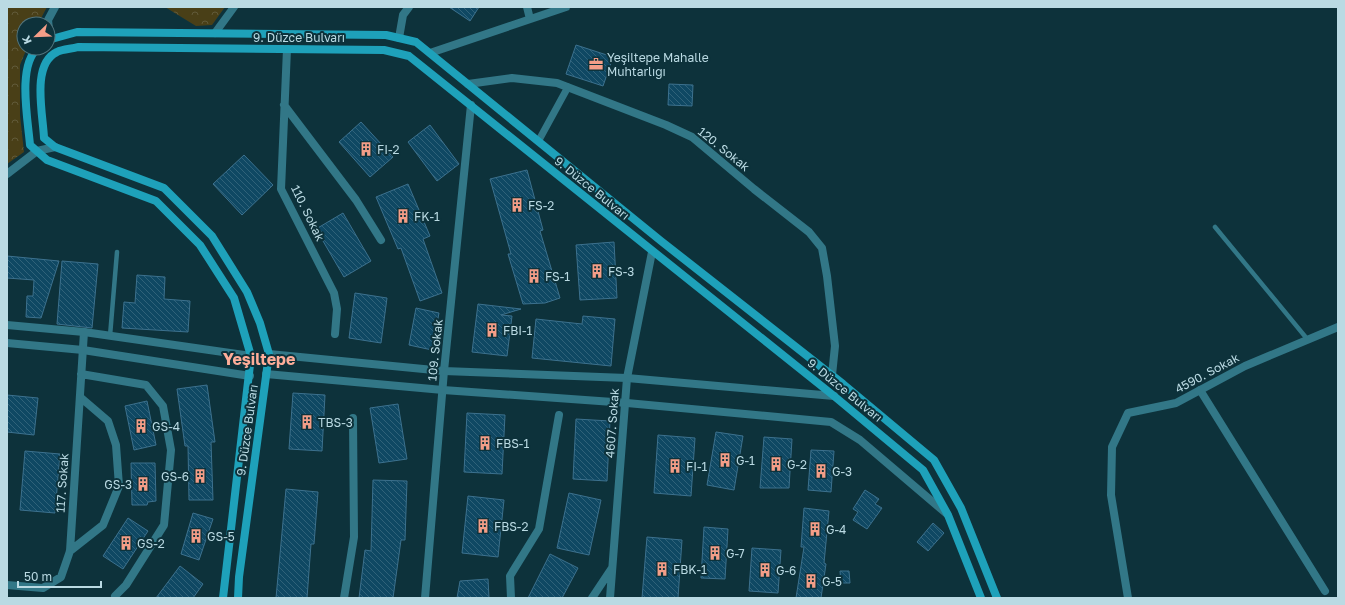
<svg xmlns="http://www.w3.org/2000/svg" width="1345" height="605" viewBox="0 0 1345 605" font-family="'Golos Text',sans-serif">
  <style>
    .forest { fill: url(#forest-crowns) }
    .building { fill: url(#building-back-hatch); stroke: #3c718e }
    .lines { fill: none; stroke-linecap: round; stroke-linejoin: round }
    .service { stroke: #327787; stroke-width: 4.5 }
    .pedestrian { stroke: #327787; stroke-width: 7 }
    .minor { stroke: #327787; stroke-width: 8 }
    .tertiary { stroke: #327787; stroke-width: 8 }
    .secondary { stroke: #1ea1ba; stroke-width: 8 }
    .labels { text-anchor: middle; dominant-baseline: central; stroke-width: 4; stroke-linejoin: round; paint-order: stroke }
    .street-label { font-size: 12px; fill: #badae3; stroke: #0d323b }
    .poi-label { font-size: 12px; fill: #badae3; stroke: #0d323b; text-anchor: start }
    .district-label { font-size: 16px; font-weight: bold; fill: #fead99; stroke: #0d323b }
  </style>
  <defs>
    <pattern id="forest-crowns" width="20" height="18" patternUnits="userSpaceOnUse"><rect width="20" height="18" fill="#493f17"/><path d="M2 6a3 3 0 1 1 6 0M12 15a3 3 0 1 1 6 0" fill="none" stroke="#615a39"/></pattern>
    <pattern id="building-back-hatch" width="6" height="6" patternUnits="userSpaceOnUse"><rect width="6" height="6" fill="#0f4863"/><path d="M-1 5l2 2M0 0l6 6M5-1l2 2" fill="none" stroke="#306279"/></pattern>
  </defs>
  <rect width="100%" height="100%" fill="#0d323b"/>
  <path class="forest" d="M7,7H47L38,24H24V48H27L20,65V115L24,152L7,164Z
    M165,7H225L212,25L196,26Z"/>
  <path class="building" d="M449,7H479L470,21Z
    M576,45L613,57L603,86L566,74Z
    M669,84L693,85L692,106L668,105Z
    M361,122L393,157L370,177L339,142Z
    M430,125L459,164L437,181L408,142Z
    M244,155L273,185L242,215L213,184Z
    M527,170L543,230L540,231L560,298L545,303L523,304L508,254H511L490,179Z
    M408,184L430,236L423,239L442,293L420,301L401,248L398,249L376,197Z
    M343,213L371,261L344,277L316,229Z
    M614,242L617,298L580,300L576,245Z
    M7,256L59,261L41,318L26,317L27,296H33L34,280L7,278Z
    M62,261L98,264L92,328L57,324Z
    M137,275L165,277L164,299L190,301L188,332L122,328L124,302L135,303Z
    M355,293L387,298L381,343L349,338Z
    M478,304L521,309L501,315L512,316L507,356L472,352Z
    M416,308L439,313L432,350L409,345Z
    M583,316L615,319L611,366L532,358L536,319L582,324Z
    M207,385L215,442H211L213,500H189L188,446H185L177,389Z
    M293,393L325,395L322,451L289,449Z
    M7,395L38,398L34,435L7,432Z
    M147,401L156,445L134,450L125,406Z
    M398,404L407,459L379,463L370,408Z
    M467,413L505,415L502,474L464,472Z
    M576,419L610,421L607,481L573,479Z
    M716,432L743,436L734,490L707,485Z
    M658,435L695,438L691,496L654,493Z
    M764,437L792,439L789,488H760Z
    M811,450L834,451L831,492L808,490Z
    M25,451L60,454L55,513L20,510Z
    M131,463H155L156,501L148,502L147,505H132Z
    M373,480L407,481L405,540H401L393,598H359L365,550L371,551Z
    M286,489L318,492L314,544H311L307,598H276Z
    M865,490L879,499L875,504L882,508L867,529L853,520L858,512L853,509Z
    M569,493L601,500L589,555L557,548Z
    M468,496L504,500L498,557L462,553Z
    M804,508L829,511L824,563L826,564L821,598H796L804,547H801Z
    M193,513L213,519L199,560L181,554Z
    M128,518L148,531L123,569L103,556Z
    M933,523L944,533L928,551L917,542Z
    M704,527L728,529L725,579L701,578Z
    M647,537L682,540L678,598H642Z
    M752,548L781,550L778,593L749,591Z
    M550,554L578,568L562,598H528Z
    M180,566L203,584L193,598H156Z
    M840,571H849L850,583H841Z
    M488,579L489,598H457L460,581Z"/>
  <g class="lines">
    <path class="service" d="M1215,227L1308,340
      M110,336L117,252"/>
    <path class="pedestrian" d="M539,140L568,87"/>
    <path class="minor" d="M527,7L530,19
      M215,33L234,7
      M50,38L48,20L55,7
      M399,38L403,15L409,7
      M287,49L281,189L334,293L337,309L335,334
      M430,53L566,7
      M468,84L512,78L557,83L666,125L692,137L754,189L809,232L822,248L827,276L835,346L832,375
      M284,105L356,200L381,240
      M7,174L37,151L55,147
      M81,374L146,385L163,406L171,450L164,525L126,585L115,596
      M1200,390L1325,591
      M70,551L103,525L119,486L116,445L108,421L80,397
      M7,585L43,588L61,577L70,551L84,332
      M344,598L354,537L353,418
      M425,598L444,371L471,105
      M511,598L510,576L539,529L559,415
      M592,598L612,568
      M610,598L627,378L652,252"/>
    <path class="tertiary" d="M7,325L84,332L251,356
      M7,343L83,350L250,376
      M269,354L444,371L627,378L834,396
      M266,374L443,390L627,403L831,422L860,440L947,514
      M1128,598L1111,495L1112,447L1128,413L1176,403L1245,366L1338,327"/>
    <path class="secondary" d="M48,40L77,32L386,35L416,42L661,241L843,384L934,460L961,508L997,598
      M38,48C17,65 28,120 30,145L47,160L156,201L200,245L234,298L251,356L223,598
      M238,598L239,577L269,354L260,323L247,292L212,236L164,188L55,147L44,138C43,114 31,64 57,52C63,49 72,49 78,47L384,50L409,56L834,396L923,470L948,515L981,598"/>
  </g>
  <defs>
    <symbol id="office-bare" viewBox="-9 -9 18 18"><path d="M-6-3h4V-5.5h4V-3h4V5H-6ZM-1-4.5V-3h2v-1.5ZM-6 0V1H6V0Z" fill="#f49e88" stroke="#0d323b" stroke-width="2.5" paint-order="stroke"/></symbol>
    <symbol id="building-bare" viewBox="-9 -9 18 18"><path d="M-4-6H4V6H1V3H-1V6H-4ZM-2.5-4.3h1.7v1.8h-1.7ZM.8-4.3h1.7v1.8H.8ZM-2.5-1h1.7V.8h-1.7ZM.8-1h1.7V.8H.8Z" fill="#f49e88" stroke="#0d323b" stroke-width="2.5" paint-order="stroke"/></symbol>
  </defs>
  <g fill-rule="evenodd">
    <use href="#office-bare" x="586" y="54" width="20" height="20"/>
    <use href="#building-bare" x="356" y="139" width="20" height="20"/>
    <use href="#building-bare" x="507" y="195" width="20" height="20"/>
    <use href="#building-bare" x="393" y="206" width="20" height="20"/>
    <use href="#building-bare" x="587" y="261" width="20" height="20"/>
    <use href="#building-bare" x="524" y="266" width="20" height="20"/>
    <use href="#building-bare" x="482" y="320" width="20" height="20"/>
    <use href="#building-bare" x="297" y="412" width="20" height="20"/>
    <use href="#building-bare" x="131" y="416" width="20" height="20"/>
    <use href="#building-bare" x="475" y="433" width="20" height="20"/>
    <use href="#building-bare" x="715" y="450" width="20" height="20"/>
    <use href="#building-bare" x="766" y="454" width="20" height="20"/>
    <use href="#building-bare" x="665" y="456" width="20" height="20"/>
    <use href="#building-bare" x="811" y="461" width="20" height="20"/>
    <use href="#building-bare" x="190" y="466" width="20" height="20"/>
    <use href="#building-bare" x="133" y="474" width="20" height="20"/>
    <use href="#building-bare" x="473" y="516" width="20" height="20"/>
    <use href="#building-bare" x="805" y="519" width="20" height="20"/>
    <use href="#building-bare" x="186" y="526" width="20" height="20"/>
    <use href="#building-bare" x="116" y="533" width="20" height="20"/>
    <use href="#building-bare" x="705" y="543" width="20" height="20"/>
    <use href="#building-bare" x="652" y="559" width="20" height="20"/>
    <use href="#building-bare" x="755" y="560" width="20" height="20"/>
    <use href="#building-bare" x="801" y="571" width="20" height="20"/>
  </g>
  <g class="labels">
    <g class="street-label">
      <text x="299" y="37">9. Düzce Bulvarı</text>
      <text transform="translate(724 149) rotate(39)">120. Sokak</text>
      <text transform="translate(592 188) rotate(39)">9. Düzce Bulvarı</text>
      <text transform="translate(308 213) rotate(64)">110. Sokak</text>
      <text transform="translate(435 350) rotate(-84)">109. Sokak</text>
      <text transform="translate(1207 373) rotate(-28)">4590. Sokak</text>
      <text transform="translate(845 390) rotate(39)">9. Düzce Bulvarı</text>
      <text transform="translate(612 423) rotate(-86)">4607. Sokak</text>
      <text transform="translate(247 430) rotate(-82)">9. Düzce Bulvarı</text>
      <text transform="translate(62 483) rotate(-86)">117. Sokak</text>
    </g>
    <g class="poi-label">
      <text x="607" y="57">Yeşiltepe Mahalle<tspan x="607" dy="14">Muhtarlığı</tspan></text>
      <text x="377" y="149">FI-2</text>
      <text x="528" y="205">FS-2</text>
      <text x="414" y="216">FK-1</text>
      <text x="608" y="271">FS-3</text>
      <text x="545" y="276">FS-1</text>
      <text x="503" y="330">FBI-1</text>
      <text x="318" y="422">TBS-3</text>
      <text x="152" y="426">GS-4</text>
      <text x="496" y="443">FBS-1</text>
      <text x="736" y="460">G-1</text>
      <text x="787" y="464">G-2</text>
      <text x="686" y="466">FI-1</text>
      <text x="832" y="471">G-3</text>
      <text x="189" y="476" text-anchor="end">GS-6</text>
      <text x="132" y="484" text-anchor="end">GS-3</text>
      <text x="494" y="526">FBS-2</text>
      <text x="826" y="529">G-4</text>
      <text x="207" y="536">GS-5</text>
      <text x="137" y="543">GS-2</text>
      <text x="726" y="553">G-7</text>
      <text x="673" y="569">FBK-1</text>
      <text x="776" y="570">G-6</text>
      <text x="822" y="581">G-5</text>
    </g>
    <g class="district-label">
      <text x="259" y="359">Yeşiltepe</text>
    </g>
  </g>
  <rect width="1345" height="605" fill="none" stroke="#badae3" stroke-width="16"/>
  <g transform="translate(36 36) rotate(247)"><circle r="19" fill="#0d323b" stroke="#52757e"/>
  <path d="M0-3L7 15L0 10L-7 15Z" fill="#f49e88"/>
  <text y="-6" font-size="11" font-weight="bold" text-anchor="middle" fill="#badae3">K</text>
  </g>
  <path d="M18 581v6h83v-6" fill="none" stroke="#badae3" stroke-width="2"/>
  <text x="24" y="581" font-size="12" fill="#badae3" stroke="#0d323b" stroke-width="3" paint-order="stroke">50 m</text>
</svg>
